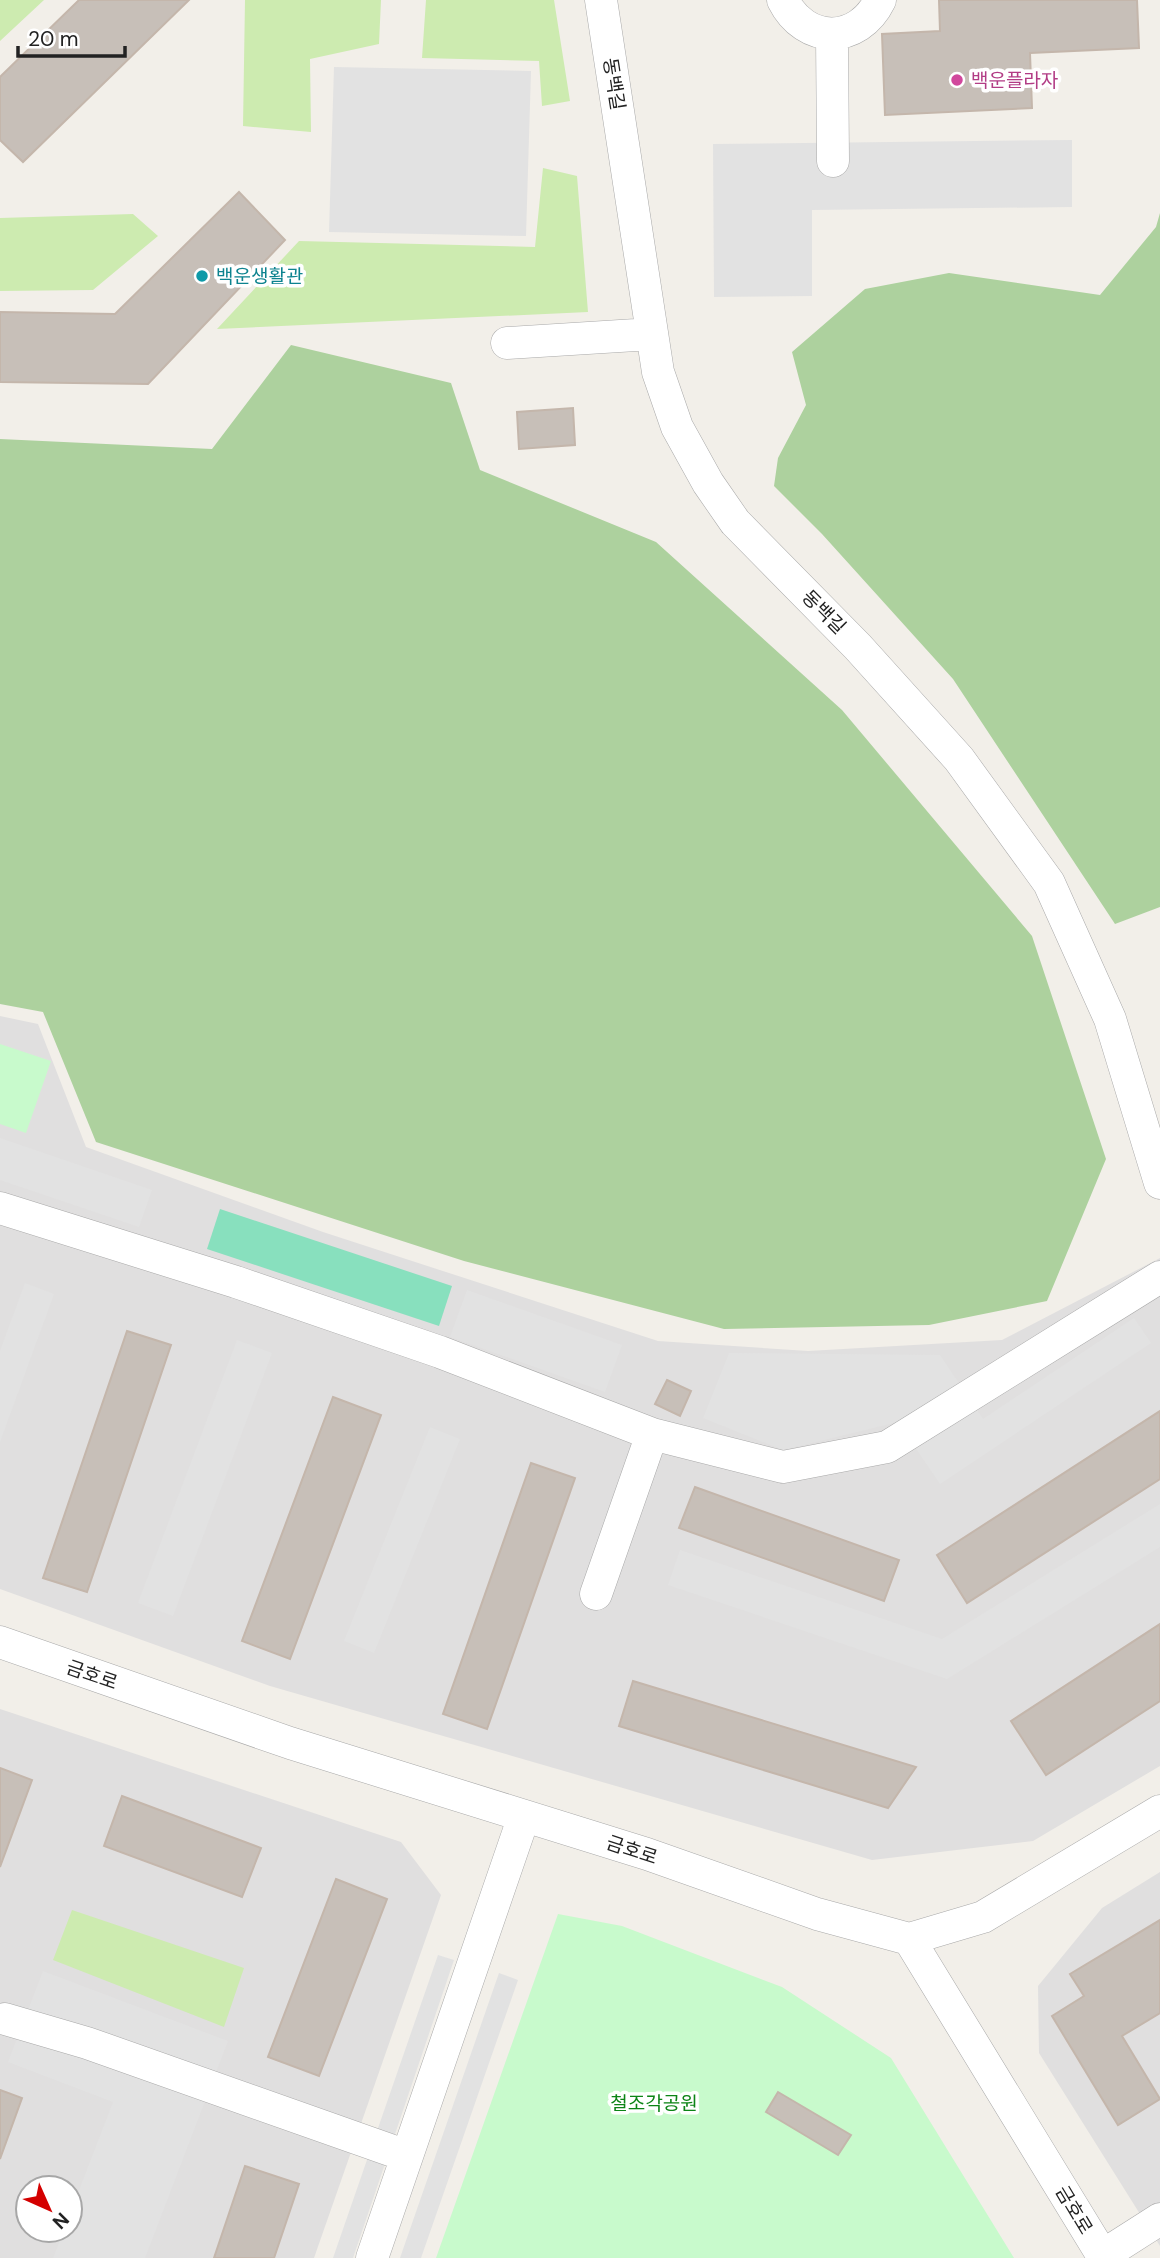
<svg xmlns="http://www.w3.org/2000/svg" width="1160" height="2258" viewBox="0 0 1160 2258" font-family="'DM Sans','Noto Sans KR',sans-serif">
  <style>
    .residential { fill: #e0dfdf; fill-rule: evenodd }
    .grass { fill: #cdebb0 }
    .forest { fill: #add19e }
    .park { fill: #c8facc }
    .pitch { fill: #88e0be }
    .parking { fill: #e2e2e2 }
    .building { fill: #c7bfb8; stroke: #c4b6ab; stroke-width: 2 }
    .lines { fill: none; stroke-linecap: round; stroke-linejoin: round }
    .street-casing { stroke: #a9a9a9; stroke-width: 33 }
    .street { stroke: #fff; stroke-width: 32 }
    .hotel-dot { fill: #d1479c; stroke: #fff; stroke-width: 2.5 }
    .culture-dot { fill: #0f9aa8; stroke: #fff; stroke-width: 2.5 }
    .labels { text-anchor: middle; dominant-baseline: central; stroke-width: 7; stroke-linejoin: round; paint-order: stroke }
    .hotel-label { font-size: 19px; fill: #b23c85; stroke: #fff; text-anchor: start }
    .street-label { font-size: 19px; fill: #222; stroke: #fff }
    .culture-label { font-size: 19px; fill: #0d838f; stroke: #fff; text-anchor: start }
    .park-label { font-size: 19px; fill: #0c8416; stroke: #fff }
  </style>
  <rect width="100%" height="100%" fill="#f2efe9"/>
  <path class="residential" d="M0,1016L38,1024L86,1147L323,1232L658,1341L808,1351L1002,1340L1160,1258V1766L1033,1841L872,1860L270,1686L0,1589Z
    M0,1709L401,1842L441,1895L314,2258H0ZM28,2188H70V2230H28Z
    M1160,1872V2246L1039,2053L1038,1986L1102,1908Z"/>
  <path class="grass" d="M0,0H44L0,41Z
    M245,0H381L379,44L310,59L311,132L243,126Z
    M426,0H554L570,101L542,106L539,61L422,58Z
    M543,168L577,176L588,312L217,329L299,241L535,247Z
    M133,214L158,236L93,290L0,291V218Z
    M72,1910L244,1968L224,2027L53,1960Z"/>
  <path class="forest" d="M1160,213V907L1115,924L953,679L822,534L774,486L778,458L806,405L792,352L865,289L949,273L1100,295L1156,227Z
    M291,345L451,383L480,470L656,542L842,710L1032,936L1106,1159L1047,1301L929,1325L724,1329L464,1261L96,1142L43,1012L0,1004V439L212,449Z"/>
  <path class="park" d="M0,1044L51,1061L26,1133L0,1124Z
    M558,1914L622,1926L782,1987L891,2058L1014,2258H436Z"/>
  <path class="pitch" d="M220,1209L452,1286L439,1326L207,1249Z"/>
  <path class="parking" d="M334,67L531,71L526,236L329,232Z
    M1072,140V207L812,210V296L714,297L713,144Z
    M0,1138L152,1190L139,1227L0,1180Z
    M25,1283L54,1294L0,1442V1351Z
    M467,1290L622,1345L605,1392L450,1337Z
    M1134,1318L1151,1343L940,1484L898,1422L783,1450L703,1418L729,1353L940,1355L983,1419Z
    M237,1340L272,1353L173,1616L138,1603Z
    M430,1427L460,1439L374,1653L344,1641Z
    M1160,1504V1547L947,1679L668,1585L680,1550L942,1639Z
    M438,1955L454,1960L353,2258H333Z
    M43,1971L228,2041L145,2258H53L64,2230H70V2214L113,2102L8,2062Z
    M499,1973L518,1980L421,2258H400Z"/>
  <path class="building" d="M79,0H189L23,162L0,140V77Z
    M939,0H1137L1139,48L1030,53L1032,108L885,115L882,34L940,31Z
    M239,192L285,240L148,384L0,382V312L115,314Z
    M573,408L575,445L519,449L517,412Z
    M127,1331L171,1345L87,1592L43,1578Z
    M667,1380L691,1391L680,1416L655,1404Z
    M333,1397L381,1415L290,1659L242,1641Z
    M1160,1411V1479L967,1603L937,1555Z
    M531,1463L575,1478L487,1729L443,1714Z
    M695,1487L899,1560L884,1601L679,1528Z
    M1160,1624V1701L1046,1775L1011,1721Z
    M633,1681L916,1767L888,1808L619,1726Z
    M0,1768L32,1780L0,1867Z
    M122,1796L261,1848L242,1897L104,1846Z
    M336,1879L387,1899L319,2076L268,2057Z
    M1160,1920V2013L1122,2036L1160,2099L1118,2125L1052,2016L1084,1996L1070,1974Z
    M0,2090L22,2098L0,2159Z
    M778,2092L851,2135L838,2155L766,2112Z
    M245,2166L299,2184L274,2258H214Z"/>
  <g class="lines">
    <defs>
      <path id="street" d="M601,0L658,372L677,427L708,483L735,522L858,647L959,759L1049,883L1110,1019L1160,1183
        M783,0C805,44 858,45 880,0
        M832,34L833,161
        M507,343L652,334
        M0,1208L236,1282L440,1352L652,1434
        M596,1594L652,1434L783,1467L887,1447L1160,1277
        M0,1642L290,1743L647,1854L817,1914L909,1939L1104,2258
        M909,1939L983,1917L1160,1811
        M5,2019L87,2043L407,2156
        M1102,2256L1160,2219
        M372,2258L524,1816"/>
    </defs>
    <use href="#street" class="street-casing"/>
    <use href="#street" class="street"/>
  </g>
  <circle class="hotel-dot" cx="957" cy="80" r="7"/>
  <circle class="culture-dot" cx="202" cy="276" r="7"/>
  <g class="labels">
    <g class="hotel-label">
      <text x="971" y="80">백운플라자</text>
    </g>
    <g class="street-label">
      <text transform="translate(614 84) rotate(81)">동백길</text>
      <text transform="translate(824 612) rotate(45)">동백길</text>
      <text transform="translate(92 1675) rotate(19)">금호로</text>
      <text transform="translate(632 1850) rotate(18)">금호로</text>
      <text transform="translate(1074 2210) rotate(59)">금호로</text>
    </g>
    <g class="culture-label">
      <text x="216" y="276">백운생활관</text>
    </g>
    <g class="park-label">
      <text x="654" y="2103">철조각공원</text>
    </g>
  </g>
  <g transform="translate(49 2209) rotate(135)"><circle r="33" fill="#ffffff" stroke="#a7a7a7" stroke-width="2"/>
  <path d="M0-5L12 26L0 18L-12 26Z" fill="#d40000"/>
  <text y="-10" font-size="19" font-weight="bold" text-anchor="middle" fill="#222222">N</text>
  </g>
  <path d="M18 46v10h107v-10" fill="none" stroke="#222222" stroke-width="3.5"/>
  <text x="28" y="46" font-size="21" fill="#222222" stroke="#ffffff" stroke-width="5" paint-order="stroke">20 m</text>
</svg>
